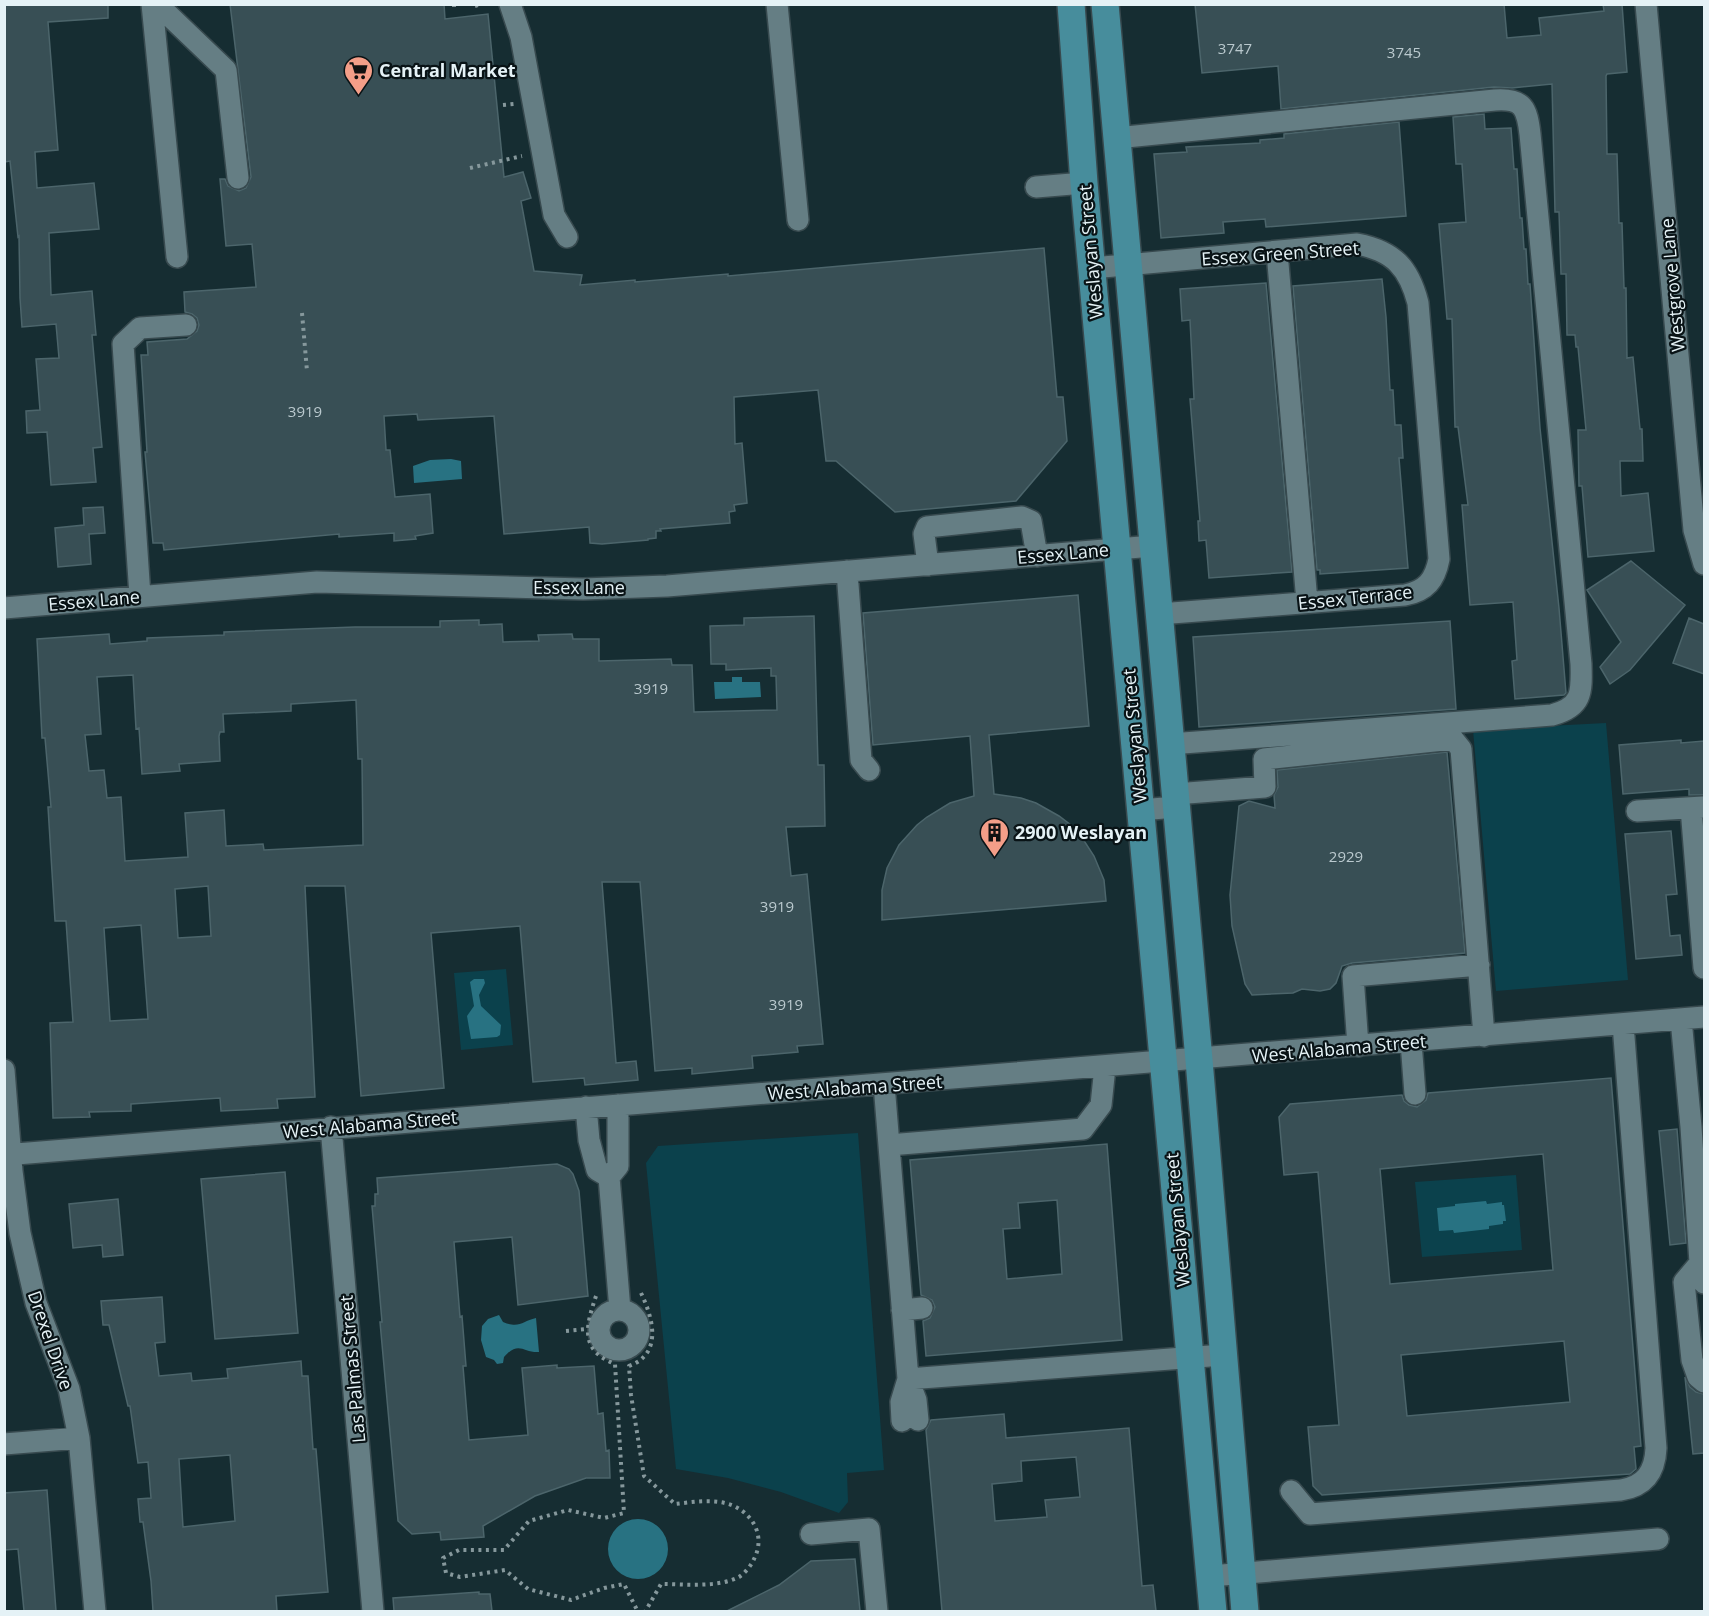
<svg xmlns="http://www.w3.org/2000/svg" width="1709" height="1616" viewBox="0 0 1709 1616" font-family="'Open Sans',sans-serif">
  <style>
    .green { fill: #0b414c }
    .water { fill: #287282 }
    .building { fill: #384f55; stroke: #4c656b; stroke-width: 1.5; fill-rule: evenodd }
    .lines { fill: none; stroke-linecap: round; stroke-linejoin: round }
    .minor-casing { stroke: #384a4f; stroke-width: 24 }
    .major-casing { stroke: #384a4f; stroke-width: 30 }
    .path { stroke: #86989c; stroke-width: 4; stroke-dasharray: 3 4.5; stroke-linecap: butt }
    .minor { stroke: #657e84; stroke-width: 21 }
    .major { stroke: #478d9c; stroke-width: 27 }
    .labels { text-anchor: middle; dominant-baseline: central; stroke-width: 4.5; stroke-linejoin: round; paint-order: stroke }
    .number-label { font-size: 15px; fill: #bac9ce }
    .poi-label { font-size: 18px; font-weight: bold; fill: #e5f2f6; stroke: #091316; text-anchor: start }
    .street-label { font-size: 18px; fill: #e5f2f6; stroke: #091316 }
  </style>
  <rect width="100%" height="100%" fill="#162d32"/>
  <path class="green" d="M1606,723L1628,980L1496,991L1473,730Z
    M506,969L513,1045L461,1050L454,973Z
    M858,1133L884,1470L847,1473L848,1502L839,1513L781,1492L728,1478L676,1469L646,1163L658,1146Z
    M1516,1175L1522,1250L1422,1257L1415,1182Z"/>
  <path class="water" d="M451,459L461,461L462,479L414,483L413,466L430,460Z
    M732,677H742V682H760L761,697L715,699L714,682H732Z
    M474,979H484L485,983L479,995L481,1006L501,1025L500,1035L497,1037L471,1039L467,1016L474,1006L470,982Z
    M1486,1201L1487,1204L1502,1202V1205H1504L1506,1221H1503V1224L1489,1226V1229L1454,1233L1453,1230L1439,1231L1437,1208L1455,1206V1204Z
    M499,1315L503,1322C520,1329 522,1321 536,1318L539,1352C523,1353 519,1340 504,1357L503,1363L497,1364L494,1360L486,1357L481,1340L482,1326L488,1319Z
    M608 1549a30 30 0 1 1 60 0a30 30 0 1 1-60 0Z"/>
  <path class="building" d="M4,4H108V18L48,22L58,150L35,152L37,188L94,183L99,229L49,233L51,295L92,291L96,335H92L102,447L93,448L96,482L51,485L47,432L27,433L26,411L40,410L36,359L59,358L56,324L22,327L20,298L19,236L18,237L10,161L4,162Z
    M230,4H444L445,19L488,14L504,177L523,172L531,198L521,201L534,271L582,275L580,285L635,280V282L728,274V276L1044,248L1057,397H1063L1067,441L1016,501L895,512L836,461H826L818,390L734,397L735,444L742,443L747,503L734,505L735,511L729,512L730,523L660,529L661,531H656V538L648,539V540L602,544L590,543L589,527L504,534L494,416L418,420L417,414L384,416L386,450H390L395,497L430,494L433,533L415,536L416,539L394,541V533L339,537V534L164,550L163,543H153L145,452H147L141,355H148L147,342L187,339L197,331L199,325L197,318L192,314L185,312L184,292L256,287L252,244L226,246L220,179H225L228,186L239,191L246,188L251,177Z
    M1195,4H1504L1507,38L1541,35L1539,18L1604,11L1603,4H1622L1627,72L1607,74L1606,76L1607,154H1617L1619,223H1622L1624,288H1626L1627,358L1633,357L1640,429H1642L1643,461H1620L1621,496L1648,493L1654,551L1588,557L1582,486H1579L1578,430H1586L1578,347H1576L1575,335H1567L1566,274H1561L1559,212H1555L1552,84L1512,88L1494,87L1281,109L1278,66L1202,73Z
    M1484,114L1485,129L1511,128L1514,169H1517L1520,218H1522L1524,249H1526L1528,284H1530L1540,428L1559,608L1566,693L1564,695L1515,699L1512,661L1517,660L1513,602L1470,605L1462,505H1468L1458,427H1455L1452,319H1447L1439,224L1466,222L1462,164H1456L1453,117Z
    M1399,122L1406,216L1266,227L1265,219L1223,222L1224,233L1161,238L1154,154L1187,152L1186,147L1260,143V140L1284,138V134Z
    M1382,279L1386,317L1390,390H1393L1395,425H1401L1403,458H1399L1408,568L1320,574V570H1317L1293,286Z
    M1266,283L1292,572L1209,578L1206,540L1199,541L1198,521H1200L1190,399H1194L1190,320L1182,321L1180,289Z
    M103,507L105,533L89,534L91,564L58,567L55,528L84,525L83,508Z
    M1631,561L1685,605L1630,670L1610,684L1600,667L1621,642L1587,590Z
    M1078,595L1089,726L989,735L994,794L1021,798L1036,803L1059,816L1071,825L1081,836L1094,856L1104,880L1106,901L882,920V890L887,868L899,845L917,825L927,817L950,803L974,796L970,736L873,745L863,613Z
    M814,616L818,765H824L825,826L786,827L791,876L807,874L823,1044L797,1046L798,1052L752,1056L753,1068L692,1074V1068L655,1071L640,882H602L616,1063L636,1061L638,1080L585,1085L584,1078L533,1082L520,926L431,933L444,1088L361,1096L345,886H305L315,1097L277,1099L278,1108L221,1111L220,1098L131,1104V1111L89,1112L90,1117L53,1118L50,1023L73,1022L66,921H55L48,807H51L45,738H42L37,639L109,634L110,644L147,641V638L224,635V632L355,627H440V621L479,620V625L502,624L503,642L539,641L538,635L572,634L573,639H599V661L671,659L672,665H692L694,712L777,710L776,676H771V668L726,670V664H711L710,626L744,625V618ZM133,675L136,729L139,728L142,774L180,771L179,764L220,761L219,736L220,732H224L223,714L291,711V704L356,700L358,759H362L363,845L264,850L263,844L226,846L224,810L185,813L188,857L125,861L121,797L107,798L104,770L89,771L85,735L101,734L97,677ZM208,886L211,936L178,938L175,889ZM141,925L148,1019L110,1021L104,928Z
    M1689,618L1704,624V674L1673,663Z
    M1450,621L1456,709L1199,727L1193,637Z
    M1681,740V743L1704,741V795H1689V789L1623,794L1619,745Z
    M1447,752L1465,953L1352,963L1342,966L1336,983L1330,989L1320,991L1302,989L1293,993L1252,995L1245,984L1232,926L1230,895L1239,806L1249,801L1275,808L1274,795L1278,787L1277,770Z
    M1671,831L1677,894L1666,895L1670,936L1680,935L1682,955L1636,959L1625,834Z
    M1611,1078L1641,1446L1634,1447L1636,1469L1630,1474L1322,1495L1313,1486L1308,1427L1339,1425L1318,1172L1284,1175L1279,1117L1290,1104L1402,1095L1404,1101L1409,1105L1417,1107L1426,1100L1428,1093ZM1543,1154L1553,1270L1390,1284L1380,1169ZM1564,1341L1570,1402L1407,1416L1401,1355Z
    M1677,1129L1686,1243L1670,1245L1659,1131Z
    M1107,1144L1122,1340L926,1356L923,1321L930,1318L935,1307L932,1300L921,1295L910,1160ZM1057,1200L1062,1274L1007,1279L1003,1229L1020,1228L1018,1203Z
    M557,1164L569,1169L573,1174L579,1191L588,1296L518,1305L512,1237L454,1242L460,1317L462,1316L466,1366H463L469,1440L528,1435L522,1368L557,1365V1368L594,1366L598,1414L603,1413L606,1451L609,1450L610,1478H586L535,1496L483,1526L484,1537L441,1540L440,1532L412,1534L398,1521L380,1322H382L372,1206H375V1194H378L377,1178Z
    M285,1172L298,1333L215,1339L201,1179Z
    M118,1199L123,1255L103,1257L102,1245L73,1248L69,1204Z
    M162,1297L165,1342L155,1343L159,1376L191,1373L192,1381L228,1378L227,1369L301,1361L302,1376H308L313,1449H316L328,1592L276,1596L277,1611H153L151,1581L143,1522H140L138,1499L151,1498L148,1462L138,1463L130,1406H128L109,1325H103L101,1301ZM230,1455L235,1521L183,1527L179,1459Z
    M1685,1377L1690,1387L1696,1392L1704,1394V1453L1693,1454Z
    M1004,1414L1006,1438L1129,1428L1142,1586L1153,1585L1156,1611H942L926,1430L931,1420ZM1076,1457L1080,1497L1045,1500L1047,1517L995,1521L992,1484L1022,1481L1021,1461Z
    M47,1490L56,1611H24L18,1549L4,1550V1493Z
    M855,1559L860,1611H727L779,1585L811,1561Z
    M479,1592V1594H490L492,1611H394L393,1598Z"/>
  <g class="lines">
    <defs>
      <path id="minor" d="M152,4L177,257
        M157,4L226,70L238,178
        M510,4L521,37L554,215L567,237
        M777,4L798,220
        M1646,4L1694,530L1704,564
        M1116,138L1495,100C1523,98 1527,108 1530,134L1581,664C1582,693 1582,707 1552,715L1170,744
        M1036,187L1084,183
        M1277,252L1307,602
        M1092,268L1357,244C1394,251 1409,268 1418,303L1439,559C1435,580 1426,591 1405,595L1159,614
        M928,565L924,534L927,527L1022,517L1031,521L1037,556
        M847,571L861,760L869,770
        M140,596L123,344L140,328L186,325
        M4,608L317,582L583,589L667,586L1153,546
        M1175,794L1265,787L1264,759L1453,739L1461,749L1484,1036
        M1691,808L1704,968
        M1140,810L1176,807
        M1637,811L1703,807
        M1681,1019L1691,1127L1700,1263L1704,1283
        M1411,1042L1415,1094
        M1358,1046L1353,976L1479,965
        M4,1070L12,1171L20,1233L36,1303L69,1389L79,1438L95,1612
        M884,1084L908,1379L916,1400L918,1420
        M618,1105V1166L609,1177L620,1310
        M586,1107L589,1140L597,1170L609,1177
        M331,1127L373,1612
        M889,1145L1083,1129L1101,1105L1105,1067
        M4,1155L1704,1017
        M1700,1263L1684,1282L1692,1360L1698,1377L1704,1382
        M902,1310L922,1308
        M599 1330a20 20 0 1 1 40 0a20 20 0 1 1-40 0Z
        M908,1379L1223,1355
        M902,1421L901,1402L908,1379
        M4,1444L79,1438
        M1291,1491L1310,1514L1621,1490C1645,1486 1655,1472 1656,1448L1623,1024
        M811,1534L869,1529L877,1612
        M1210,1576L1658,1539"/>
      <path id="major" d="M1071,4L1084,183L1213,1612
        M1105,4L1199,1060L1245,1612"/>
    </defs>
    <use href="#minor" class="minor-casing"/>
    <use href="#major" class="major-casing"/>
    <path class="path" d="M454,4V8
      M475,6L482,4
      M503,105L514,104
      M470,168L522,156
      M302,313L307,371
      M641,1293C653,1318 663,1354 629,1366L631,1395L644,1476L675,1504C693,1502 716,1498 734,1506C755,1516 765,1538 754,1559C751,1566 745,1573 739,1577C717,1588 685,1584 661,1584L645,1612
      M596,1296C586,1326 579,1350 615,1364L624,1513L604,1518L568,1510L529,1521L504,1550H459L443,1558L446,1573L460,1577L505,1570L528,1589L571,1600L604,1588L624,1584L638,1612
      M566,1331L587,1329"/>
    <use href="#minor" class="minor"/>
    <use href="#major" class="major"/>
  </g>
  <defs>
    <symbol id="supermarket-pin" viewBox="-11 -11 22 30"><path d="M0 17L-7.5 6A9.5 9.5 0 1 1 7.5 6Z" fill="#f49e88" stroke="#091316"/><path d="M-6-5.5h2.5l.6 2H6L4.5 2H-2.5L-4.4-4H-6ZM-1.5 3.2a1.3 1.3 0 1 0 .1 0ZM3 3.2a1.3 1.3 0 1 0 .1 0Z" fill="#111"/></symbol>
    <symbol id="building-pin" viewBox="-11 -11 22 30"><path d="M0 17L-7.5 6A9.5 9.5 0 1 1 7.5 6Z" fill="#f49e88" stroke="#091316"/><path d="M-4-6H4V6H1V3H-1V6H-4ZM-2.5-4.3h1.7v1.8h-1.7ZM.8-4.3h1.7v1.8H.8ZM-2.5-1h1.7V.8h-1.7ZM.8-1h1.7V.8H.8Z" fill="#111"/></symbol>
  </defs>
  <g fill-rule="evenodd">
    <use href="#supermarket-pin" x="342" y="54" width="33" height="45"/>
    <use href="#building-pin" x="978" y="816" width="33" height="45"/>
  </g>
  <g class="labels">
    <g class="number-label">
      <text x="1235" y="48">3747</text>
      <text x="1404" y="52">3745</text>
      <text x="305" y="411">3919</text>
      <text x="651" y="688">3919</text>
      <text x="1346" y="856">2929</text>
      <text x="777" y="906">3919</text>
      <text x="786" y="1004">3919</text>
    </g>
    <g class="poi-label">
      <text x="379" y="70">Central Market</text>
      <text x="1015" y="832">2900 Weslayan</text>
    </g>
    <g class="street-label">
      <text transform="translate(1090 252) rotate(-95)">Weslayan Street</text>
      <text transform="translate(1280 253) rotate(-4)">Essex Green Street</text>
      <text transform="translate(1672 285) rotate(-95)">Westgrove Lane</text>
      <text transform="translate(1063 553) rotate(-5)">Essex Lane</text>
      <text x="579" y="587">Essex Lane</text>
      <text transform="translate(1355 597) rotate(-6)">Essex Terrace</text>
      <text transform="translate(94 600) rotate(-5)">Essex Lane</text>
      <text transform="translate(1134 736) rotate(-95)">Weslayan Street</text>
      <text transform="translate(1339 1048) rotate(-5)">West Alabama Street</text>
      <text transform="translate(855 1087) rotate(-4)">West Alabama Street</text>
      <text transform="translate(370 1124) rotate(-5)">West Alabama Street</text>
      <text transform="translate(1177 1220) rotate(-95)">Weslayan Street</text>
      <text transform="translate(51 1340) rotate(71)">Drexel Drive</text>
      <text transform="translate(352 1369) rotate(-95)">Las Palmas Street</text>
    </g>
  </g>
  <rect width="1709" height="1616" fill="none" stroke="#e5f2f6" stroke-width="12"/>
</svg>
